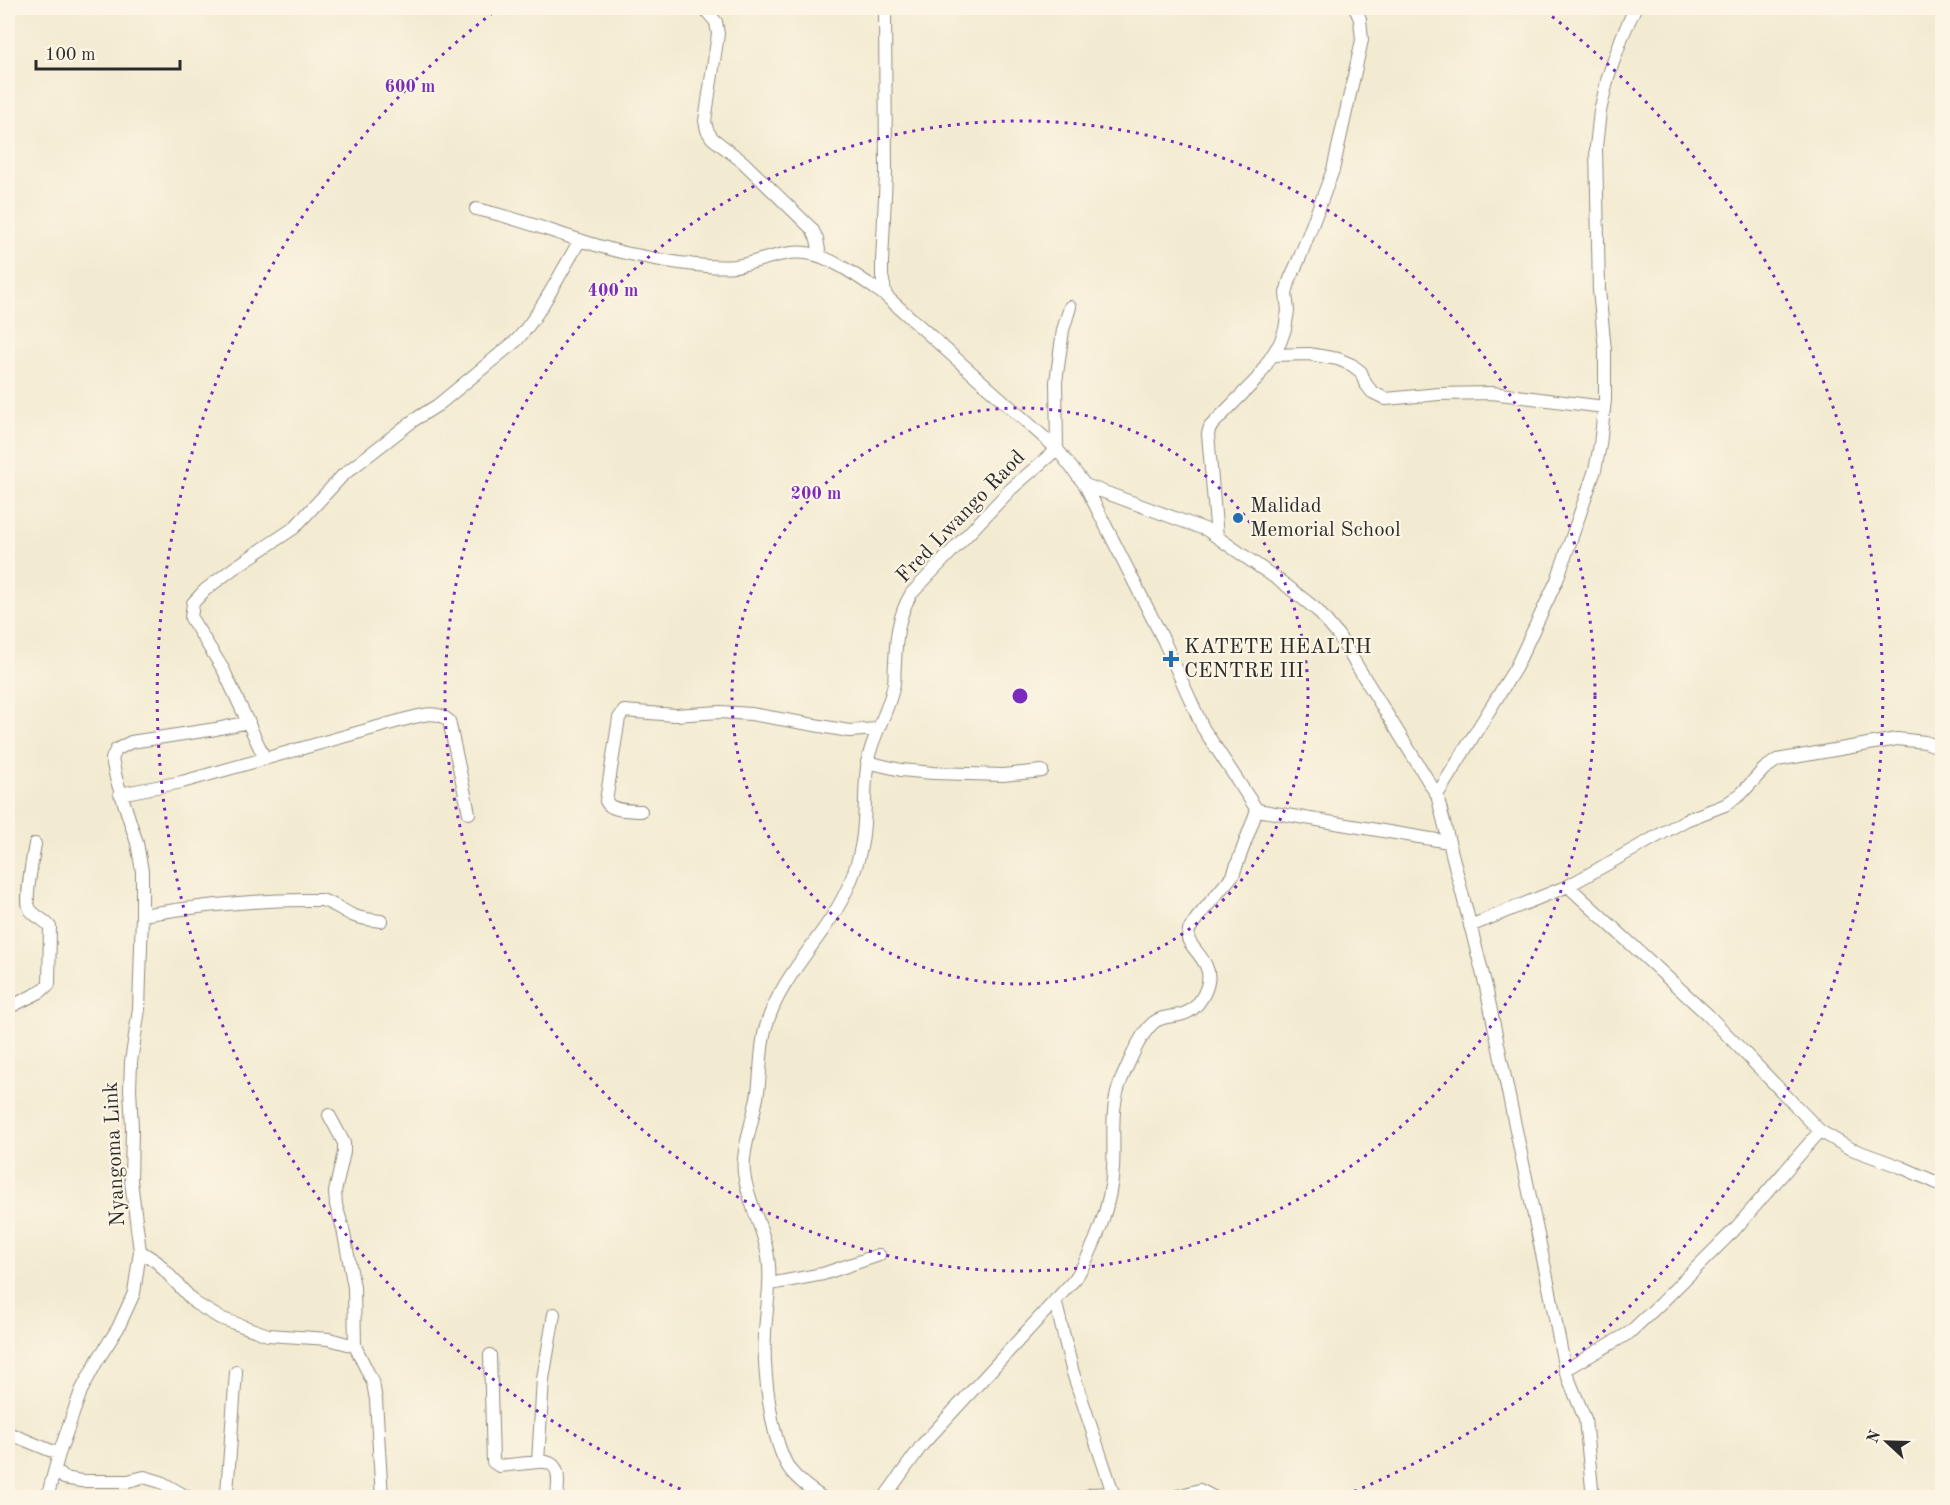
<svg xmlns="http://www.w3.org/2000/svg" width="1950" height="1505" viewBox="0 0 1950 1505" font-family="'Old Standard TT',serif">
  <style>
    .lines { fill: none; stroke-linecap: round; stroke-linejoin: round }
    .minor-casing { stroke: #8f8b7e; stroke-width: 14 }
    .minor { stroke: #fff; stroke-width: 12 }
    .ring { fill: none; stroke: #7b2cbf; stroke-width: 3; stroke-dasharray: 3 6 }
    .poi-dot { fill: #1f6fb2; stroke: #fcf5e5; stroke-width: 2 }
    .labels { text-anchor: middle; dominant-baseline: central; stroke-width: 4.5; stroke-linejoin: round; paint-order: stroke }
    .poi-label { font-size: 21px; fill: #2b2b2b; stroke: #fcf5e5; text-anchor: start }
    .street-label { font-size: 21px; fill: #2b2b2b; stroke: #fcf5e5 }
    .centre { fill: #7b2cbf; stroke: #fcf5e5; stroke-width: 3 }
    .ring-label { font-size: 18px; text-anchor: middle; font-weight: bold; fill: #7b2cbf; stroke: #fcf5e5; stroke-width: 4.5; stroke-linejoin: round; paint-order: stroke }
  </style>
  <rect width="100%" height="100%" fill="#fcf5e5"/>
  <filter id="ink" filterUnits="userSpaceOnUse"><feTurbulence type="fractalNoise" baseFrequency=".0167" numOctaves="2"/><feDisplacementMap in="SourceGraphic" scale="12" xChannelSelector="R" yChannelSelector="G"/><feConvolveMatrix kernelMatrix="1 2 1 2 8 2 1 2 1" color-interpolation-filters="sRGB"/></filter>
  <filter id="wash" filterUnits="userSpaceOnUse"><feTurbulence type="fractalNoise" baseFrequency=".008" numOctaves="4" result="noise"/><feDisplacementMap in="SourceGraphic" scale="24" xChannelSelector="R" yChannelSelector="G"/><feGaussianBlur stdDeviation="1.35" result="paint"/><feColorMatrix in="noise" values="0 0 0 0 0 0 0 0 0 0 0 0 0 0 0 0 0 1.4 0 .05"/><feComposite in="paint" operator="in"/></filter>
  <g filter="url(#wash)">
    <rect width="100%" height="100%" fill="#f3ebd1"/>
  </g>
  <g filter="url(#ink)">
    <g class="lines">
      <defs>
        <path id="minor" d="M704,8L716,22L718,34L705,121L707,130L712,138L743,162L812,229L817,239L820,256
          M885,8L886,174L882,262V276L886,296L1057,449L1085,485L1207,530L1287,586L1317,610L1338,635L1437,795L1486,987L1550,1292L1565,1370L1585,1419L1593,1498
          M476,209C529,220 578,243 630,254C660,260 704,269 735,266C758,263 782,250 806,253C830,255 867,283 886,296
          M1273,355L1309,354L1338,359L1352,365L1361,372L1365,383L1372,392L1386,399L1439,394L1492,393L1604,407
          M1085,485L1163,639L1203,728L1257,810L1449,842
          M1217,537L1208,434L1210,427L1257,379L1280,343L1285,329L1288,311L1286,293L1290,279L1300,257L1333,170L1362,40L1360,19L1355,8
          M265,759L223,669L191,618L193,603L205,590L234,568L294,528L343,475L414,420L438,405L517,340C542,311 560,274 580,240
          M867,762L901,770L933,773L1003,775L1042,771
          M120,794L182,782L399,721C417,717 435,708 449,721L469,813
          M1437,795L1516,667L1557,580L1595,470L1600,445L1605,400V350L1599,290L1596,147L1600,111L1608,77L1622,37L1635,8
          M641,811C630,810 611,812 606,801L619,718L624,711L675,715L720,712L751,714L849,731L877,729
          M1568,886L1708,1015L1820,1131
          M142,915C202,905 261,899 321,900C333,903 342,910 352,915C361,919 371,920 381,921
          M1470,926L1568,886L1686,820L1725,805L1741,794L1764,769L1777,760L1897,739L1925,742L1942,748
          M8,1008L40,992L49,984L50,927C45,919 32,916 29,907C25,898 33,856 35,844
          M329,1115L344,1143V1152L335,1192L336,1205L343,1229L354,1287L355,1346L373,1383L376,1400L382,1498
          M140,1251L157,1262L195,1303L220,1318L268,1335L329,1339L355,1346
          M770,1284L823,1274L879,1255
          M1055,1300L1073,1373L1113,1493
          M554,1314L543,1379L538,1462C563,1460 558,1481 557,1498
          M490,1355L493,1462L499,1466L538,1462
          M1565,1370L1629,1333L1662,1302L1735,1229L1820,1131L1849,1148L1901,1167L1942,1185
          M8,1433L59,1454
          M55,1469L64,1478L81,1481H128L144,1477L161,1482L189,1498
          M47,1498L59,1454L81,1391L97,1361L118,1328L134,1293L140,1251L131,1181L132,1127L130,1089L131,1062L139,1009L142,915V871L137,843L116,778L112,759L116,750L131,742L216,729L249,722
          M224,1498L227,1492L236,1372
          M823,1498C811,1490 794,1478 787,1465C770,1434 763,1369 765,1333C766,1310 771,1288 769,1266C767,1233 748,1205 744,1173C741,1152 755,1114 758,1092C761,1071 760,1050 765,1030C775,992 801,961 823,930C841,905 855,877 861,847C867,819 863,789 868,760C873,733 890,710 894,683C895,677 894,670 895,663C896,638 898,616 911,594L1011,489L1057,449L1056,382L1063,330L1070,307
          M884,1498L922,1445L1075,1279C1095,1249 1111,1204 1113,1168C1115,1137 1109,1108 1122,1078C1130,1061 1139,1036 1153,1023C1161,1016 1173,1017 1183,1014C1200,1009 1214,982 1206,966C1202,956 1193,949 1188,939L1189,930L1197,918L1233,875L1257,810
          M1084,1498L1092,1494L1113,1493L1118,1497
          M1170,1498L1200,1490L1215,1498"/>
      </defs>
      <use href="#minor" class="minor-casing"/>
      <use href="#minor" class="minor"/>
    </g>
  </g>
  <g class="ring">
    <circle cx="1020" cy="696" r="288"/>
    <circle cx="1020" cy="696" r="575"/>
    <path d="M697 1496A863 863 0 0 1 495 11M1545 11A863 863 0 0 1 1343 1496"/>
  </g>
  <g class="poi-dot">
    <circle cx="1238" cy="518" r="6"/>
    <path d="M1168 650h6v6h6v6h-6v6h-6v-6h-6v-6h6z"/>
  </g>
  <g class="labels">
    <g class="poi-label">
      <text x="1250" y="506">Malidad<tspan x="1250" dy="24">Memorial School</tspan></text>
      <text x="1184" y="647">KATETE HEALTH<tspan x="1184" dy="24">CENTRE III</tspan></text>
    </g>
    <g class="street-label">
      <text transform="translate(961 517) rotate(-46)">Fred Lwango Raod</text>
      <text transform="translate(115 1154) rotate(-93)">Nyangoma Link</text>
    </g>
  </g>
  <circle cx="1020" cy="696" r="9" class="centre"/>
  <g class="ring-label">
    <text x="410" y="92">600 m</text>
    <text x="613" y="296">400 m</text>
    <text x="816" y="499">200 m</text>
  </g>
  <rect width="1950" height="1505" fill="none" stroke="#fcf5e5" stroke-width="30"/>
  <g transform="translate(1887 1442) rotate(292)" stroke="#fcf5e5" stroke-width="4.5" paint-order="stroke">
  <path d="M0-4.5L10 22L0 15L-10 22Z" fill="#2b2b2b"/>
  <text y="-9" font-size="16" font-weight="bold" text-anchor="middle" fill="#2b2b2b">N</text>
  </g>
  <path d="M36 60v9h144v-9" fill="none" stroke="#2b2b2b" stroke-width="3"/>
  <text x="45" y="60" font-size="18" fill="#2b2b2b" stroke="#fcf5e5" stroke-width="4.5" paint-order="stroke">100 m</text>
</svg>
